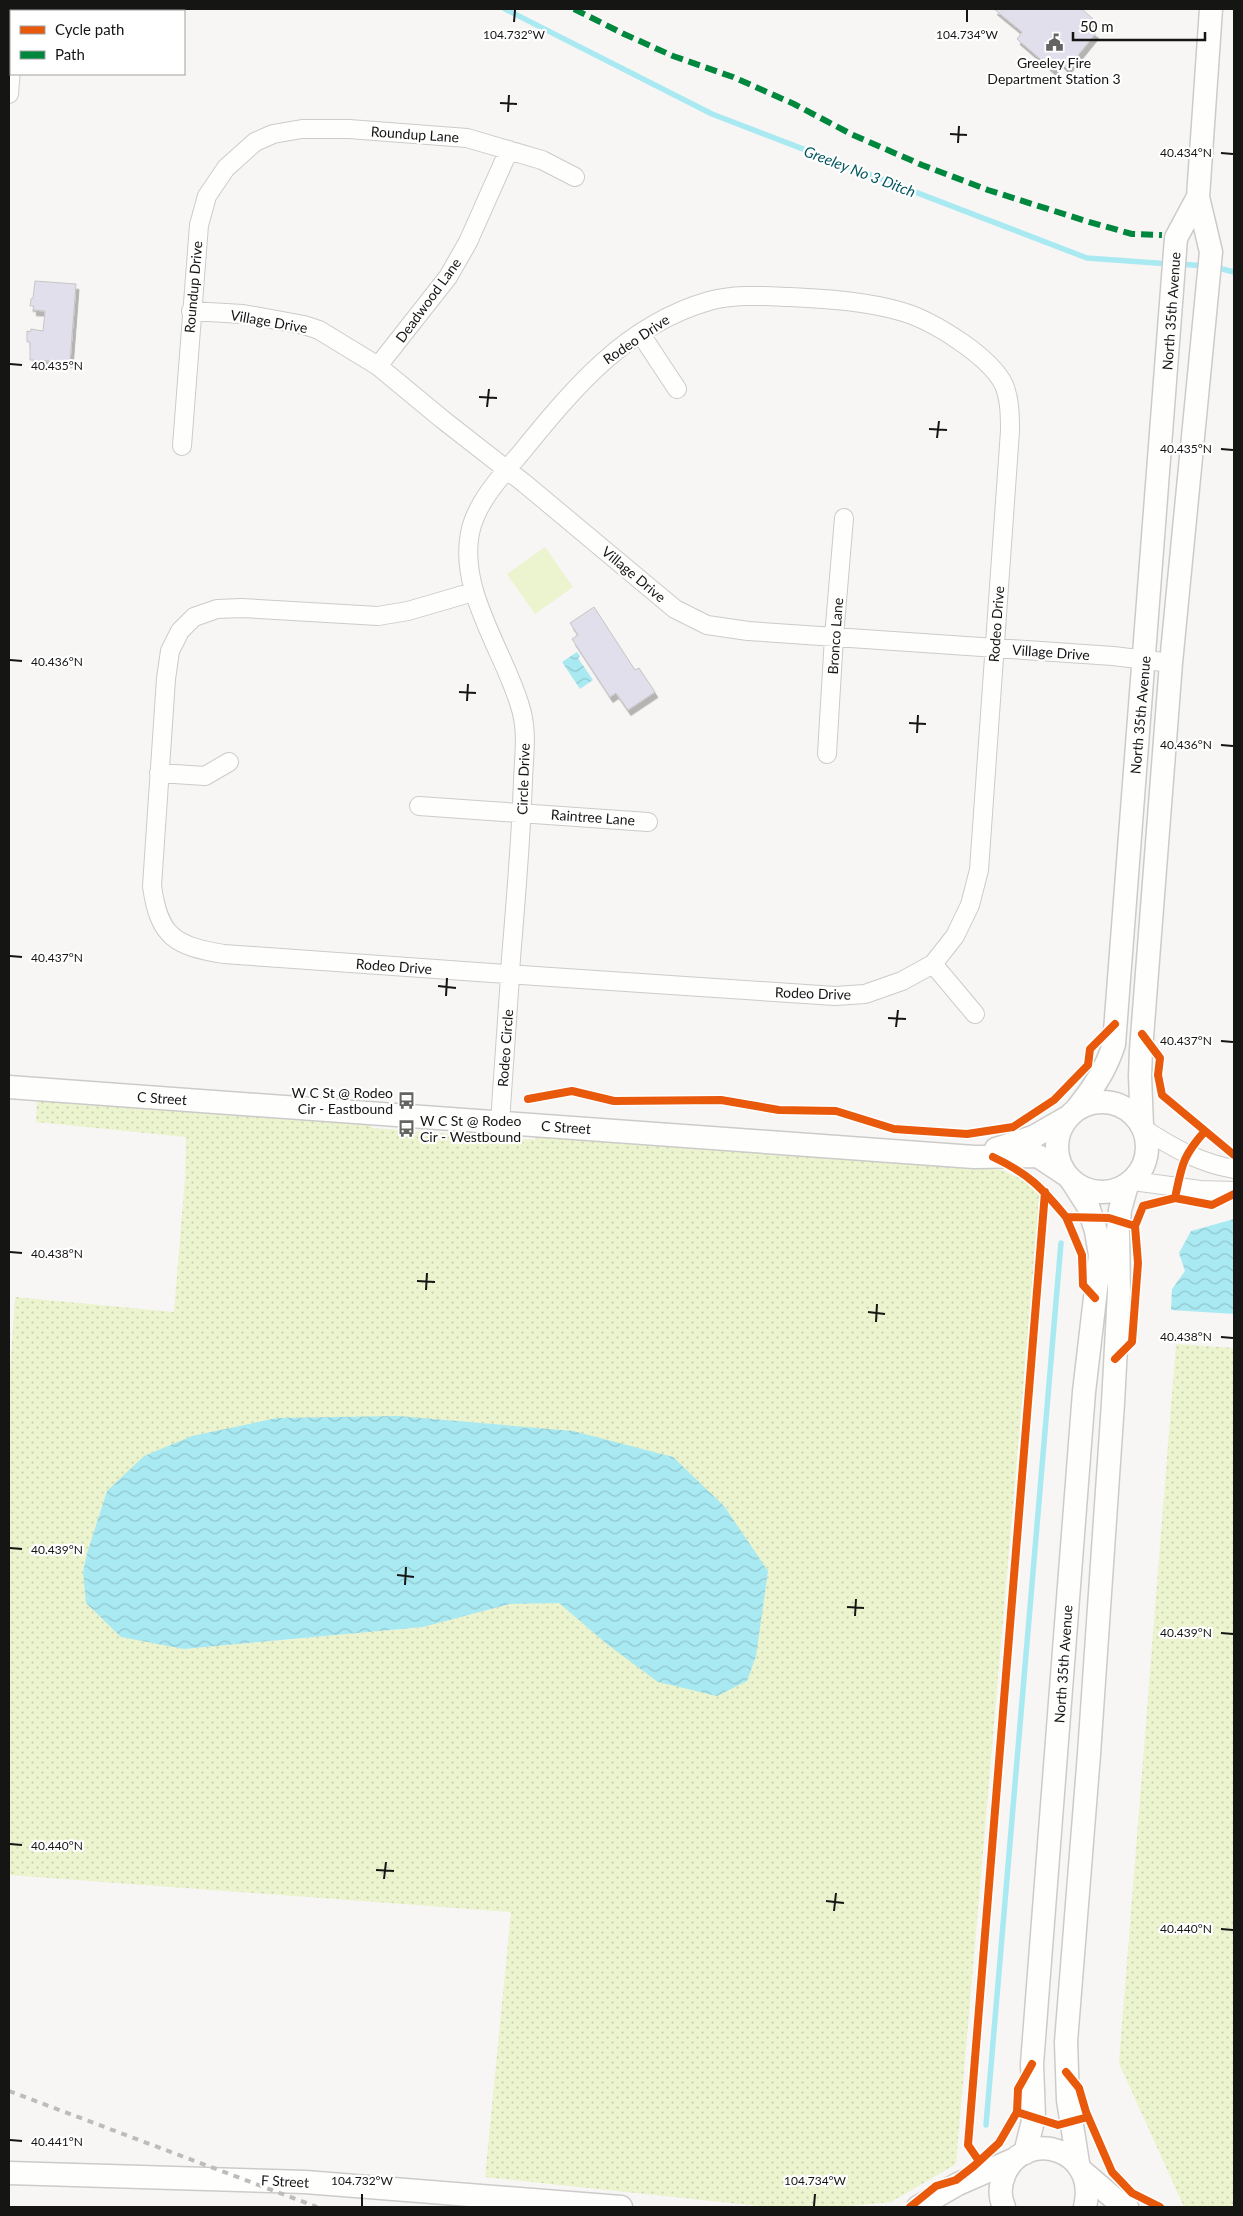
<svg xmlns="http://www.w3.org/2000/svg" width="1243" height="2216" viewBox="0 0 1243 2216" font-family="Lato,sans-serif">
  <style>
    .grass { fill: url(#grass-dots); fill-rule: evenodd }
    .pitch { fill: #ebf4ce }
    .water { fill: url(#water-waves) }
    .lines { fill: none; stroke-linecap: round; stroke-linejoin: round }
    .stream { stroke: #a9e9f2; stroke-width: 5.5 }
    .building { fill: #e0dfeb; stroke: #c6c6c5; filter: url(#shadow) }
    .minor-casing { stroke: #cccbca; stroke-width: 20 }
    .tertiary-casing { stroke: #cccbca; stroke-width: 25 }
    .minor { stroke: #fefefd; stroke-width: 18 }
    .tertiary { stroke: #fefefd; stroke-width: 22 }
    .rail { stroke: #bcbcbc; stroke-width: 4; stroke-dasharray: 6 6; stroke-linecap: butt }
    .quiet { stroke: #00873e; stroke-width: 6; stroke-dasharray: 12 6; stroke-linecap: butt }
    .cycleway-casing { stroke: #fff; stroke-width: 11 }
    .cycleway { stroke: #e8590c; stroke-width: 8 }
    .ticks { fill: none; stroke: #151514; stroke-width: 2 }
    .labels { text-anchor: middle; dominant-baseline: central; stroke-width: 4.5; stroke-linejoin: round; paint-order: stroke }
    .poi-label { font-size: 14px; fill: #151514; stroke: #fff }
    .street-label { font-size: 14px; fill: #151514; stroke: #fff }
    .water-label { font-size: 15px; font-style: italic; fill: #005660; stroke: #fff }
    .ticks-label { font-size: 12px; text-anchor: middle; fill: #151514; stroke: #fff; stroke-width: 4.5; stroke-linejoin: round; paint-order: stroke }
  </style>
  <defs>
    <pattern id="grass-dots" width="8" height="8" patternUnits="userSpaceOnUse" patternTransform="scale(1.25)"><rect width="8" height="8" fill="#ebf4ce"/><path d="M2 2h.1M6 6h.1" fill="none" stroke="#c9d0b0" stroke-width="1.8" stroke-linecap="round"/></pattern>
    <pattern id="water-waves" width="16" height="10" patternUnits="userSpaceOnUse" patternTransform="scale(1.25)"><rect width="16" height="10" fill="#a9e9f2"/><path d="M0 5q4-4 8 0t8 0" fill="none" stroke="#91c7cf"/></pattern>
    <filter id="shadow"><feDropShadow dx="3" dy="5.5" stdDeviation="0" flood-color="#0004"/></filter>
  </defs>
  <rect width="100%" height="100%" fill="#f7f6f4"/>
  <path class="grass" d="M37,1101L371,1123L372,1128L535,1140V1134L808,1153L1002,1170C1018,1179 1025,1177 1040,1191L956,2164L891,2202L838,2207H769L485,2177L511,1912L9,1875V1387L15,1297L174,1312L185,1178L186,1137L36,1122ZM107,1491L768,1571L762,1606L608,1645L559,1603L510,1604L423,1627L184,1649L83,1572L87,1553Z
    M1176,1344L1234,1348V2207H1184L1119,2063Z"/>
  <path class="pitch" d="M545,547L573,587L535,614L507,574Z"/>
  <path class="water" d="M577,652L580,656L578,658L593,680L580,689L562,662Z
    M1234,1219V1314L1171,1310L1172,1289L1185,1271L1179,1253L1191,1231Z
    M398,1416L573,1431L673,1457L724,1506L768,1571L756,1656L747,1681L717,1696L658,1682L608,1645L559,1603L510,1604L423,1627L184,1649L121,1637L86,1603L83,1572L87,1553L107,1491L144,1456L192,1436L277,1418Z"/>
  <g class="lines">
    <path class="stream" d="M505,9L712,114L1087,258L1170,264
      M1180,264L1205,266
      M1214,267L1234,272
      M986,2125L1061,1243"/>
  </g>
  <path class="building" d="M994,9H1082L1093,19L1086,26L1096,33L1067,69L1059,61L1053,70L1017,39L1022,32Z
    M35,281L76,284L70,362L30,360V342H27V331L30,332L31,329L43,331L45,311L33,310L34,306H30L31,299L33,298Z
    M594,607L635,670L639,668L655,692L628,710L616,693L610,697L572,639L578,635L570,623Z"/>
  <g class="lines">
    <defs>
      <path id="minor" d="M17,11V9
        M9,94L11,69
        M191,311L243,314L304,325L319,330L378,366L442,419L524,483L675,609L707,625L748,631L1113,656L1171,663
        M640,333L677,389
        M378,366L448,277L468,242L509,150
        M182,446L199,225L207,196L226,168L255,142L273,134L302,129H349L467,138L542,160L575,177
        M473,592L408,611L378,616L242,608L217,609L194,617L180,631L170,651L166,679L152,886C159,937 175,946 224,954L492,973L536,976L835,996L865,994L902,981L933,964L955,936L970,905L979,870L1010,431C1010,416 1010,400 1004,385C990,356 933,321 903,312C866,301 827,299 789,297C763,296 735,294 709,301C625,325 573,389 520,454C502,475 480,499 472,525C454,586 504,650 520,706C528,730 524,755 523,780C521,840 516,899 511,958L509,991L500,1122
        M827,754L834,637L844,518
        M159,773L205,776L229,762
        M419,806L648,822
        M933,964L975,1014
        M1144,1129C1173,1148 1200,1163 1234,1169
        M1133,1181L1200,1190L1234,1191"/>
      <path id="tertiary" d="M9,1087L974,1157L1038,1156L1065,1174
        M1057 1147a45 45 0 1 1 90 0a45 45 0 1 1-90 0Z
        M1075,1111C1092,1090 1106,1070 1114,1044L1176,238L1198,197
        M1142,1126L1140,1076L1141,1050L1171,663L1211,252L1198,197L1211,9
        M996,1149L1033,1137L1068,1117
        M1025,2153L1034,2117L1032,2064L1084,1392L1100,1255L1096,1231L1088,1206L1072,1181
        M1078,2163L1068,2100L1066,2042L1089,1754L1113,1403L1119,1292L1118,1231L1120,1210L1127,1185
        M1082,2171L1117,2201L1127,2207
        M9,2173L305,2182L621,2207
        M918,2207L958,2184L1015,2159
        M1004,2207C999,2196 1000,2184 1005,2173C1026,2128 1099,2148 1085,2207"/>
    </defs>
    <use href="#minor" class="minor-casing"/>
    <use href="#tertiary" class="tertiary-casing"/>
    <use href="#minor" class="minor"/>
    <use href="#tertiary" class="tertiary"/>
    <path class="rail" d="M9,2091L317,2207"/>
    <path class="quiet" d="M574,9L624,34L673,56L733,77L794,104L851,134L922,165L988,190L1086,221L1132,234L1162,235"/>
    <defs>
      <path id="cycleway" d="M1142,1034L1160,1058L1158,1075L1162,1095L1234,1155
        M528,1099L572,1091L614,1101L721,1100L779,1110L836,1111L894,1129L967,1134L1013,1127L1054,1100L1088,1065L1090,1049L1115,1024
        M993,1157C1029,1174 1041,1187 1066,1217L1109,1218L1135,1226
        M1175,1198C1182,1165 1182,1157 1205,1131
        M1066,1217L1082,1255L1083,1285L1095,1298
        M1115,1359L1132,1342L1138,1263L1135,1226L1143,1206L1175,1198L1212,1205L1234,1194
        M1066,2072L1079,2088L1086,2112L1112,2172L1132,2193L1160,2207
        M1017,2112L1058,2125L1088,2117
        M979,2161L968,2145L1045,1192
        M910,2207L936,2186L956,2180L974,2166L999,2143L1017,2112L1018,2089L1032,2064"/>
    </defs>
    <use href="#cycleway" class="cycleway-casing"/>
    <use href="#cycleway" class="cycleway"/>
  </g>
  <path class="ticks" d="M514,22L515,10M967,22V10M500,103L517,104M508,112L509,95M950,134L967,135M958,143L959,126M1221,153L1233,154M10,364L22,365M479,397L497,398M487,407L489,389M929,429L947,430M937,438L939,421M1221,449L1233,450M10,660L22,661M459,692L476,693M467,701L468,684M909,723L926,724M917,733L918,715M1221,745L1233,746M10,956L22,957M438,986L456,988M446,996L447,978M888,1018L906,1019M896,1027L898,1010M1221,1041L1233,1042M10,1252L22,1253M417,1281L435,1282M426,1290L427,1273M868,1312L885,1314M876,1322L877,1304M1221,1337L1233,1338M10,1548L22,1549M397,1575L414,1577M405,1585L406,1567M847,1607L864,1608M855,1616L856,1599M1221,1633L1233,1634M10,1844L22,1845M376,1870L394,1871M384,1879L386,1862M826,1901L844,1903M834,1911L836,1893M1221,1929L1233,1930M10,2140L22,2141M362,2206V2194M814,2206L815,2194"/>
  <defs>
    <symbol id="civic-bare" viewBox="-9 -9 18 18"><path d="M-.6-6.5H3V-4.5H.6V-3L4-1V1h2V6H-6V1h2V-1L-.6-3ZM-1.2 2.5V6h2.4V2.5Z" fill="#646462" stroke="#fff" stroke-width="2.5" paint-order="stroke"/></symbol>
    <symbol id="bus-bare" viewBox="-9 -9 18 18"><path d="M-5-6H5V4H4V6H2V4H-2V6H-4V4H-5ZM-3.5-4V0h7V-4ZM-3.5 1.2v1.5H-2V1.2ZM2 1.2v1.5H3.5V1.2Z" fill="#646462" stroke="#fff" stroke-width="2.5" paint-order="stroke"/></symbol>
  </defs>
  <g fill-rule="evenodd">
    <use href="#civic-bare" x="1042" y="30" width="25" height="25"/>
    <use href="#bus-bare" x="394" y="1088" width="25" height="25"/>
    <use href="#bus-bare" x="394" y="1116" width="25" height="25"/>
  </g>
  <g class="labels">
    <g class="poi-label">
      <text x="1054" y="62">Greeley Fire<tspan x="1054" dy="16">Department Station 3</tspan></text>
      <text x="393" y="1092" text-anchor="end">W C St @ Rodeo<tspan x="393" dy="16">Cir - Eastbound</tspan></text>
      <text x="420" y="1120" text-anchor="start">W C St @ Rodeo<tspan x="420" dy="16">Cir - Westbound</tspan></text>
    </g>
    <g class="street-label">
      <text transform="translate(415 134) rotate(4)">Roundup Lane</text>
      <text transform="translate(193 287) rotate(-85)">Roundup Drive</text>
      <text transform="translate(428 300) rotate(-54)">Deadwood Lane</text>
      <text transform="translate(1171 311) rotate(-86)">North 35th Avenue</text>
      <text transform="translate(269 321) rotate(10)">Village Drive</text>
      <text transform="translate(636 339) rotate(-34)">Rodeo Drive</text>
      <text transform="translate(634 574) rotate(40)">Village Drive</text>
      <text transform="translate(996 624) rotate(-86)">Rodeo Drive</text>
      <text transform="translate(835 636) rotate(-86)">Bronco Lane</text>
      <text transform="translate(1051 652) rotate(4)">Village Drive</text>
      <text transform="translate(1140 715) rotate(-85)">North 35th Avenue</text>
      <text transform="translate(523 779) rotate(-88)">Circle Drive</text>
      <text transform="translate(593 817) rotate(4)">Raintree Lane</text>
      <text transform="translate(394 966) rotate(4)">Rodeo Drive</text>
      <text transform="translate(813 993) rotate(2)">Rodeo Drive</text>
      <text transform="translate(505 1048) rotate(-86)">Rodeo Circle</text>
      <text transform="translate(162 1098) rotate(4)">C Street</text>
      <text transform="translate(566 1127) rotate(4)">C Street</text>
      <text transform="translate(1063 1664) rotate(-86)">North 35th Avenue</text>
      <text transform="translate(285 2181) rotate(3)">F Street</text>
    </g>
    <g class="water-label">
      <text transform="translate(860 171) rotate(21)">Greeley No 3 Ditch</text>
    </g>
  </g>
  <g class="ticks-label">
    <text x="514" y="39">104.732°W</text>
    <text x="967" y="39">104.734°W</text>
    <text x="1186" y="157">40.434°N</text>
    <text x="57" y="370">40.435°N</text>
    <text x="1186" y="453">40.435°N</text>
    <text x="57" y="666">40.436°N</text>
    <text x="1186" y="749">40.436°N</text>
    <text x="57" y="962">40.437°N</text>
    <text x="1186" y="1045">40.437°N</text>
    <text x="57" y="1258">40.438°N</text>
    <text x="1186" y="1341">40.438°N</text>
    <text x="57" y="1554">40.439°N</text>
    <text x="1186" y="1637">40.439°N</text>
    <text x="57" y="1850">40.440°N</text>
    <text x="1186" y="1933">40.440°N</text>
    <text x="57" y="2146">40.441°N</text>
    <text x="362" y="2185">104.732°W</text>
    <text x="815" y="2185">104.734°W</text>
  </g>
  <rect width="1243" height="2216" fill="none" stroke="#151514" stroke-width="20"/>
  <rect x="10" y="10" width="175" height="65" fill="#ffffff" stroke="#a1a1a1"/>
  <rect x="20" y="26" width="25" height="8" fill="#e8590c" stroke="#a1a1a1"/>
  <text x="55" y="35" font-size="15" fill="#151514">Cycle path</text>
  <rect x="20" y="51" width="25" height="8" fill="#00873e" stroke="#a1a1a1"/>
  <text x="55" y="60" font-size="15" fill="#151514">Path</text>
  <path d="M1073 32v8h132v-8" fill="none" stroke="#151514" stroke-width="2.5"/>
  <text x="1080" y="32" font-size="15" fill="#151514" stroke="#ffffff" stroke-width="4" paint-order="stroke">50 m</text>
</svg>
